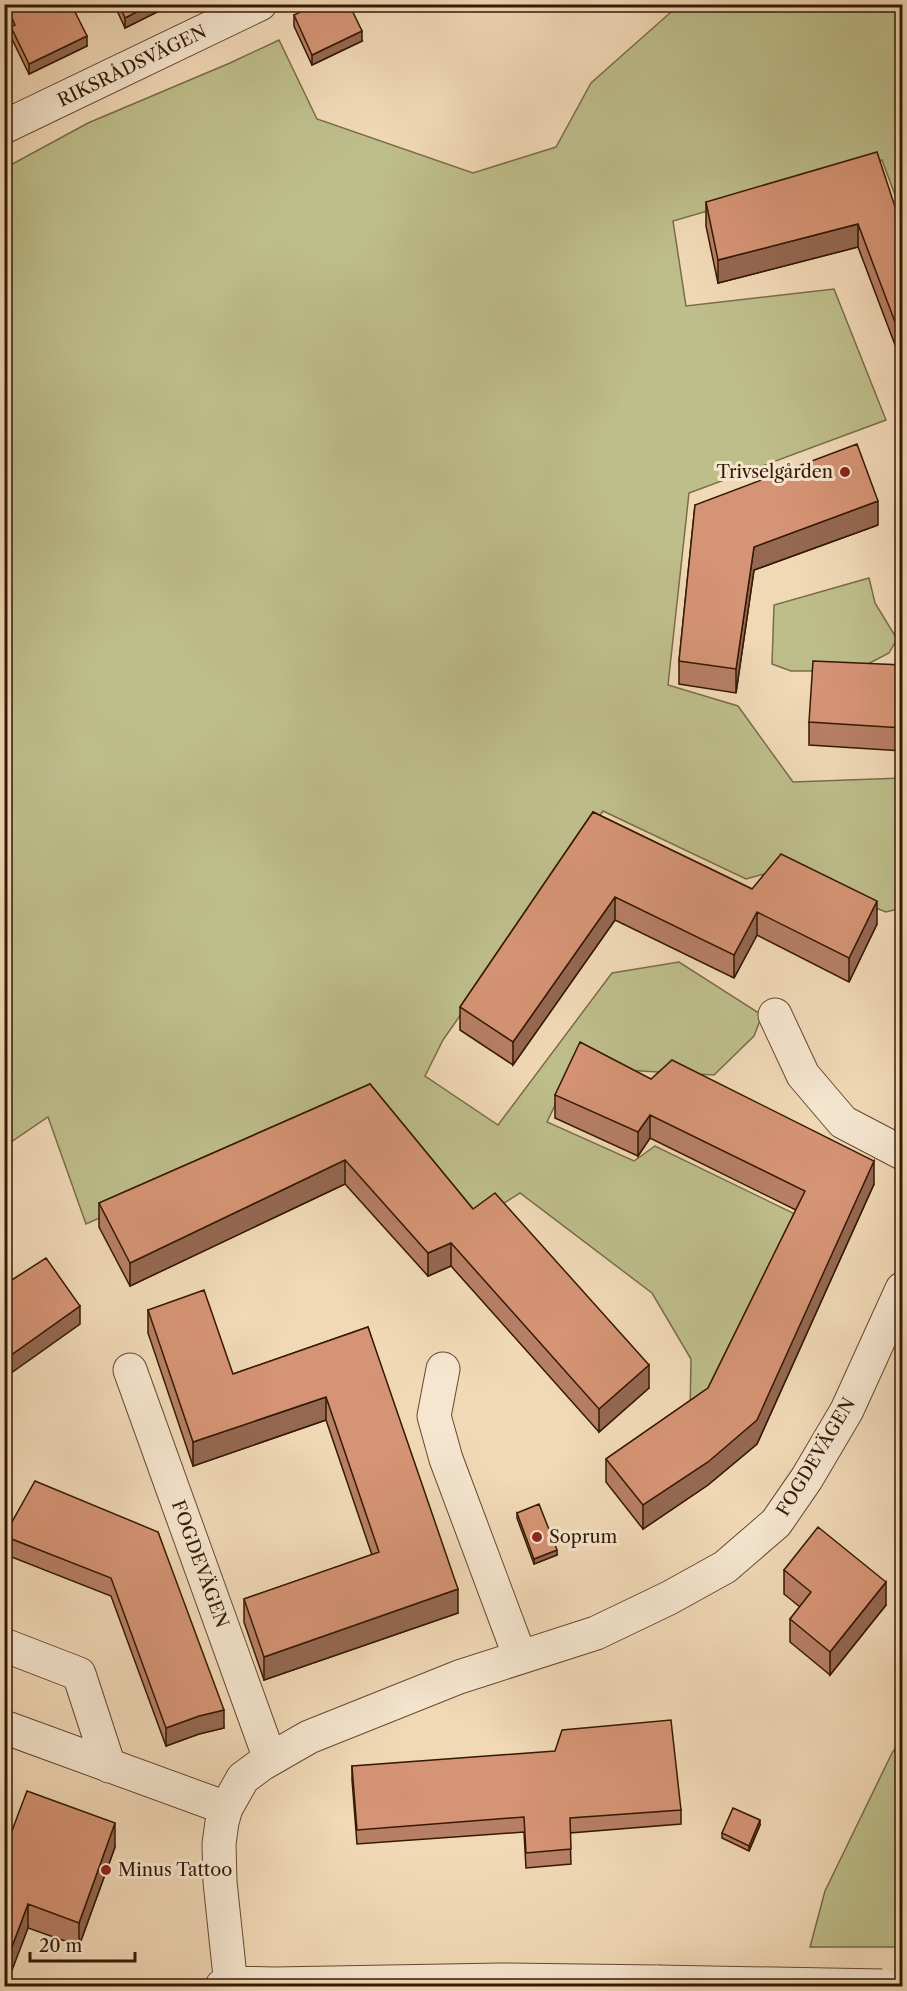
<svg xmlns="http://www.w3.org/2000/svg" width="907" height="1991" viewBox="0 0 907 1991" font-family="'Libre Caslon Text',serif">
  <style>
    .green { fill: #bebe8b; stroke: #7a6c48; stroke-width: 1.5 }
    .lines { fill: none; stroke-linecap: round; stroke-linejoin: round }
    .street-casing { stroke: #654930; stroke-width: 35 }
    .street { stroke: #f6e6d0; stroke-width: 33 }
    .street-bridge-casing { stroke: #654930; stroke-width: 35; stroke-linecap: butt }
    .street-bridge { stroke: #f6e6d0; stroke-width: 33 }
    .wall { fill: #b77f65; stroke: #361904; stroke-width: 1.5 }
    .shaded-wall { fill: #956852; stroke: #361904; stroke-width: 1.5 }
    .building { fill: #d59475; stroke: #361904; stroke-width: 1.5 }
    .poi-dot { fill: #8f2418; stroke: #f6e6d0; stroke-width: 2 }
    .labels { text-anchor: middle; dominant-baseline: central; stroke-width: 6; stroke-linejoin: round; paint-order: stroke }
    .street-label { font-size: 18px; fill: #361904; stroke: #f6e6d0 }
    .poi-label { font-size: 18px; fill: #361904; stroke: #f6e6d0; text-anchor: start }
  </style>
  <rect width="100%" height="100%" fill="#f1d9b6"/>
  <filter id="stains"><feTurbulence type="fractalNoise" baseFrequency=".00333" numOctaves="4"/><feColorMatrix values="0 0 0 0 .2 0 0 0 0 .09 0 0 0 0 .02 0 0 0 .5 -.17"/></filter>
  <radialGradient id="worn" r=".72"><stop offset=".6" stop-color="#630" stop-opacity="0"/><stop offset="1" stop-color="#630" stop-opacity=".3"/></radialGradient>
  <path class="green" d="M682,5H902V214L882,160L673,221L686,306L834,289L886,420L689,493L668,685L738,706L793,782L902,778V908L886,912L779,870L746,879L603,811L443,1040L425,1076L498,1125L612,973L679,962L762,1015L754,1036L714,1075L604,1069L577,1060L547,1122L634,1161L655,1146L797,1215L706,1409L690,1416L691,1359L652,1293L520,1193L477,1220L370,1099L86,1224L48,1117L5,1146V168L88,123L230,63L279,40L317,119L473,173L556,147L591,83L671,12Z
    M869,578L875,603L897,639L889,653L864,666L824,671H791L772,664L774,605Z
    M902,1738V1947H810L825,1891L892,1753Z"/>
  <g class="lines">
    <defs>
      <path id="street" d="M4,127L260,4
        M775,1015L803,1075L843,1122L902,1153
        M443,1369L434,1416L446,1459L520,1657
        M130,1370L270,1759
        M4,1645L79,1674L109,1766
        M4,1727L226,1808
        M222,1986L231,1983L275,1984L501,1980L658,1982
        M231,1986L220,1882L219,1844L222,1822L226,1808L243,1778L262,1764L309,1737L459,1677L596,1633L669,1598L725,1567L776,1523L807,1478L847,1410L902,1289"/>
    </defs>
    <use href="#street" class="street-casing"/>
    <use href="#street" class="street"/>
    <defs>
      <path id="street-bridge" d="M658,1982L882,1986"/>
    </defs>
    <use href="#street-bridge" class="street-bridge-casing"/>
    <use href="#street-bridge" class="street-bridge"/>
  </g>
  <path class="wall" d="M114,4H171V5L125,28Z
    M7,7L55,9L87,46L29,74L11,37V27L7,18Z
    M294,15L362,41L312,65L294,26Z
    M706,202L903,231V366L858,247L718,283L706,226Z
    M695,505L878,525L754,570L736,693L679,684V661Z
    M903,665V751L809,745V722Z
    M593,812L752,889L877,924L849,982L757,935L734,978L615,920L513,1065L460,1030V1007Z
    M651,1079L874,1184L757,1444L708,1485L643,1529L606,1482V1459L708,1388L796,1210L650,1138L638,1156L555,1118V1095Z
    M370,1084L473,1209L649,1388L599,1432L451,1266L428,1276L345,1184L130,1286L99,1227V1203Z
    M148,1310L233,1374L368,1327L458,1613L264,1680L244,1622V1599L372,1555L326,1420L193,1466L148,1333Z
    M903,1377V1416L897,1413V1390Z
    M517,1513L557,1555L534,1564L517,1518Z
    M158,1532L224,1728L199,1734L166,1746L111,1596L4,1554V1534Z
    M784,1570L886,1605L830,1675L790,1642V1619L800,1607L784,1594Z
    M352,1766L681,1810V1824L570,1833L571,1864L526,1868L524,1832L357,1844L352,1780Z
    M760,1825L749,1851L722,1838V1833Z
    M115,1847L79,1946L28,1928L4,1852Z"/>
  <path class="shaded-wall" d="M152,4H171V5L125,28V18Z
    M420,4H430L420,9Z
    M362,31V41L312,65V55Z
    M87,36V46L29,74V64Z
    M858,224V247L718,283V260Z
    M878,501V525L754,570L736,693V669L754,547Z
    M615,897V920L513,1065V1042Z
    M877,901V924L849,982V958Z
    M757,912V935L734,978V955Z
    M650,1115V1138L638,1156V1132Z
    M345,1160V1184L130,1286V1263Z
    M874,1161V1184L757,1444L708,1485L643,1529V1505Z
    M451,1243V1266L428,1276V1253Z
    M80,1306V1324L4,1378V1360Z
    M649,1365V1388L599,1432V1409Z
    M326,1397V1420L193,1466V1442Z
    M557,1550V1555L534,1564V1559Z
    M886,1582V1605L830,1675V1652Z
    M458,1589V1613L264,1680V1657Z
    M224,1710V1728L199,1734L166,1746V1728L199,1716Z
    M760,1820V1825L749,1851V1846Z
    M115,1823V1847L79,1946V1923Z
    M28,1904V1928L6,1986H4V1968Z"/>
  <path class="building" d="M13,4H52L55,9L64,4H71L87,36L29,64L11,27L15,25L7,7Z
    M119,4H152L125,18Z
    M316,4H349L362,31L312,55L294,15Z
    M877,152L903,231V343L858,224L718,260L706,202Z
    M857,444L878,501L754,547L736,669L679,661L695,505Z
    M813,661L903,665V728L809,722Z
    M593,812L752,889L781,854L877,901L849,958L757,912L734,955L615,897L513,1042L460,1007Z
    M580,1042L651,1079L672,1060L874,1161L757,1420L708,1462L643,1505L606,1459L708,1388L805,1191L650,1115L638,1132L555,1095Z
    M370,1084L473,1209L495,1193L649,1365L599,1409L451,1243L428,1253L345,1160L130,1263L99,1203Z
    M46,1258L80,1306L4,1360V1285Z
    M204,1290L233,1374L368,1327L458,1589L264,1657L244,1599L379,1552L326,1397L193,1442L148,1310Z
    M903,1377V1393L897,1390Z
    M35,1481L158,1532L224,1710L199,1716L166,1728L111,1578L4,1536Z
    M539,1504L557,1550L534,1559L517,1513Z
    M818,1527L886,1582L830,1652L790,1619L811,1592L784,1570Z
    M671,1720L681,1810L570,1818L571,1849L526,1853L524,1817L357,1830L352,1766L555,1751L562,1730Z
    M27,1791L115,1823L79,1923L28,1904L4,1968V1852Z
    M733,1808L760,1820L749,1846L722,1833Z"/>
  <g class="poi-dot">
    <circle cx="845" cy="472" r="6"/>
    <circle cx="537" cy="1537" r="6"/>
    <circle cx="106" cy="1870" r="6"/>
  </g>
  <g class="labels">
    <g class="street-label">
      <text transform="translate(132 66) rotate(-26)">RIKSRÅDSVÄGEN</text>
      <text transform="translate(816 1457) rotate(-59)">FOGDEVÄGEN</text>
      <text transform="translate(200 1564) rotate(70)">FOGDEVÄGEN</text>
    </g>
    <g class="poi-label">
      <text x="833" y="472" text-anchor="end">Trivselgården</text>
      <text x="549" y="1537">Soprum</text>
      <text x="118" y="1870">Minus Tattoo</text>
    </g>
  </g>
  <rect width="907" height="1991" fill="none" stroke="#f1d9b6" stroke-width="24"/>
  <rect x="6" y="6" width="895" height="1979" fill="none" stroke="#361904" stroke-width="3"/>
  <rect x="12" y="12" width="883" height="1967" fill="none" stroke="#361904" stroke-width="1.5"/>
  <path d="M30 1952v9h105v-9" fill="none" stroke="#361904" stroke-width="3"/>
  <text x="39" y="1952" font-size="18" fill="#361904" stroke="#f6e6d0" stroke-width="4.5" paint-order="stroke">20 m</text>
  <rect width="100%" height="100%" filter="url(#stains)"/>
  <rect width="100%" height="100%" fill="url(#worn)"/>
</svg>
